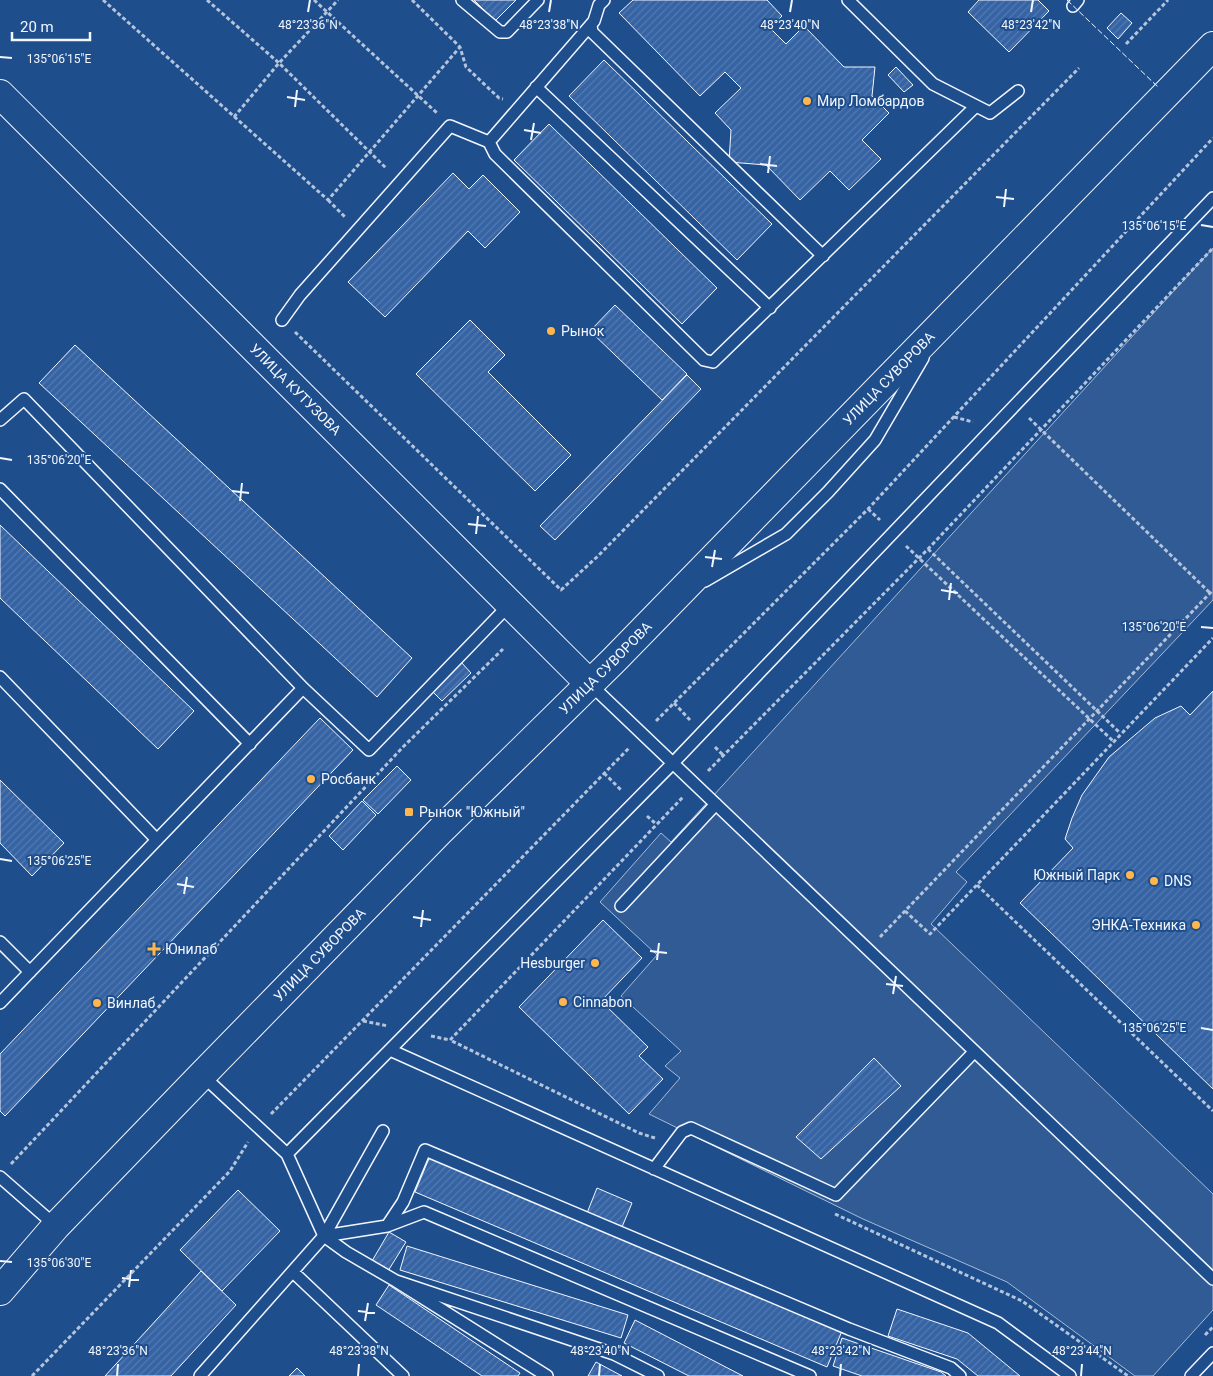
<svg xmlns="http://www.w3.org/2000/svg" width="1213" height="1376" viewBox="0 0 1213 1376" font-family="Roboto,sans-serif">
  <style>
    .parking { fill: #305b95; stroke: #a8bbd7 }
    .building { fill: url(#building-hatch); stroke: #f2f6ff }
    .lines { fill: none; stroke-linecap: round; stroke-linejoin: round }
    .service-casing { stroke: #f2f6ff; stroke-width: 14 }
    .tertiary-casing { stroke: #f2f6ff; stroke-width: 30 }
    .secondary-casing { stroke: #f2f6ff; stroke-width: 30 }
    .path { stroke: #b3c4dc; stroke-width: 3; stroke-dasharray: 4 2.5; stroke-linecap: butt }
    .service { stroke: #1f4e8c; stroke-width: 11 }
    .tertiary { stroke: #1f4e8c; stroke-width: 28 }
    .secondary { stroke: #1f4e8c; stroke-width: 28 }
    .fence { stroke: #f2f6ff; stroke-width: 1; stroke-dasharray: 6 2.5; stroke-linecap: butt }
    .ticks { fill: none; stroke: #f2f6ff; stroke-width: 2 }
    .poi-dot { fill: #ffb74d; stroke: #1f4e8c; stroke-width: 2 }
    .labels { text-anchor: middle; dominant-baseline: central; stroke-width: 4; stroke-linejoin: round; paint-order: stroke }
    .poi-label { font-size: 14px; fill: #f2f6ff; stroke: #1f4e8c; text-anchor: start }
    .street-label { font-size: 14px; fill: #f2f6ff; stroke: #1f4e8c }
    .ticks-label { font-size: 12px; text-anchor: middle; fill: #f2f6ff; stroke: #1f4e8c; stroke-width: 4; stroke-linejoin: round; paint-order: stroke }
  </style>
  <defs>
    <pattern id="building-hatch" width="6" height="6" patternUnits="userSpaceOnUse" patternTransform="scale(1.25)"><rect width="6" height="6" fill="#3563a3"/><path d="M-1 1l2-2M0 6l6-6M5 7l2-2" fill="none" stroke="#537ab1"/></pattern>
  </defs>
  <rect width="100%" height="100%" fill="#1f4e8c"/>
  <path class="parking" d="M1213,248V600L956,872L967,882L931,924L1213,1194V1310L1153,1376H1135L1007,1282L863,1219L649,1114L680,1078L665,1066L681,1051L621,996L657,955L600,902L661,833L671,842Z"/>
  <path class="building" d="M474,0H516L495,21Z
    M633,0H767L782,16L770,28L786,44L804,26L844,67H875L872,96L889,113L862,140L881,159L849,190L830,171L800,200L766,165L729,162L731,130L715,113L741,88L725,72L700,96L619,13Z
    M979,0H1038L1049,11L1009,52L968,12Z
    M1121,13L1132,23L1118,39L1107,28Z
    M604,60L772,224L737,260L569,96Z
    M896,67L913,85L904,92L888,75Z
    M549,124L717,288L682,324L514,160Z
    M453,173L469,189L483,175L520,212L485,248L468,231L385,317L348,282Z
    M615,305L687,374L662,400L590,331Z
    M470,320L505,355L488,372L571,455L535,491L416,374Z
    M75,345L412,658L377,697L39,383Z
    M687,375L701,389L555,540L540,526Z
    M0,525L194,711L158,749L0,598Z
    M461,662L471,673L442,701L432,691Z
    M1213,691V1089L1020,903L1073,848L1065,839L1072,818L1082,795L1109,757L1155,718L1181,706L1190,715Z
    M320,718L353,750L5,1116L0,1111V1054Z
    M397,766L411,780L378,814L363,800Z
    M0,780L64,843L32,876L0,843Z
    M362,801L376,815L343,850L329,836Z
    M603,920L642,958L601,1001L648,1047L639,1056L663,1079L629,1114L519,1007Z
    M874,1058L901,1086L821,1159L796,1137Z
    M430,1156L842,1331L827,1367L415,1192Z
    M597,1188L632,1203L622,1227L587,1213Z
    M238,1190L280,1231L222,1291L180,1250Z
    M389,1232L406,1242L388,1271L372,1261Z
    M407,1246L628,1315L621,1338L400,1270Z
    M201,1271L236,1305L171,1376H105Z
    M389,1285L520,1373L518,1376H482L376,1305Z
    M897,1309L968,1333L1020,1376H978L957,1359L888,1336Z
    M635,1320L743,1376H689L624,1343Z
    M842,1338L941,1372L946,1376H862L833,1366Z
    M596,1362L622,1376H588Z
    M297,1368L305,1376H289Z"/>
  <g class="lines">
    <defs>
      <path id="service" d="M462,0L500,32H507L538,0
        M848,0L933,84L990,113L1018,91
        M1073,6L1078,0
        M591,25L592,32L823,256
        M536,87L770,308
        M489,142L495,154L704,360L713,362L976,106
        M282,320L300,295L450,126L489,142L594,21L599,5L604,0
        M0,420L24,399L303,688
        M0,489L250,744
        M705,581L786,534L828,492L875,440L923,358
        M0,677L157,840
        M590,684L1213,1279
        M621,906L716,804
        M0,942L30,972
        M0,1003L303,688L369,750L510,604
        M390,1050L998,1323L1070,1376
        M287,1154L673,763L1213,198
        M654,1169L682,1132L691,1128L836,1195L974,1052
        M0,1177L56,1226
        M387,1226L403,1202L425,1150L849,1329L951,1368L960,1376
        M324,1236L387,1226L424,1212L810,1376
        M324,1236L346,1252L396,1281L547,1376
        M324,1236L383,1131
        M293,1272L403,1376
        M396,1281L614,1354L658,1376
        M200,1376L324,1236L287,1154L202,1075
        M1191,1376L1213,1353"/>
      <g id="tertiary">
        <path id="s1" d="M0,94L590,684"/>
      </g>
      <g id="secondary">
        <path id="s2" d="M0,1291L56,1226L202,1075L439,832L614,660L1213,46"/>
      </g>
    </defs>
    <use href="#service" class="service-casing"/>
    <use href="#tertiary" class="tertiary-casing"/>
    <use href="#secondary" class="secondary-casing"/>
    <path class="path" d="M103,0L328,200L460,47
      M207,0L279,63L387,169
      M314,0L437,113
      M412,0L460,47L466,67L499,98L503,99
      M1126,44L1168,0
      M234,117L279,63L338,0
      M328,200L345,217
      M295,332L561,590L598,556L1079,68
      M954,417L973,422
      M1029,418L1210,593
      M868,509L880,520
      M906,546L1113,741
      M928,549L1120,733
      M674,703L690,720
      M656,721L868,509L1213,138
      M715,747L723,755
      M708,771L928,549L1213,248
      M604,773L622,791
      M647,816L656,824
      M977,885L1213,1111
      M905,911L930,934L1213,638
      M880,937L1213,590
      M363,1021L388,1026
      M431,1036L450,1040
      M271,1114L630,747
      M655,1138L639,1133L450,1040L683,797
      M11,1164L403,747L503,649
      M835,1214L1022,1301L1128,1376
      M1205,1335L1213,1327
      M32,1376L230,1171L248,1142"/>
    <use href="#service" class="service"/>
    <use href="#tertiary" class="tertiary"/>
    <use href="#secondary" class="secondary"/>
    <path class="fence" d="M1067,0L1158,87"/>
  </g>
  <path class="ticks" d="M308,12L310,0M549,12L551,0M790,12L792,0M1031,12L1033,0M0,57L12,58M287,97L305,100M295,107L297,90M524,130L541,133M531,140L534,123M760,164L777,166M768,173L770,156M996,197L1014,199M1004,207L1006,189M1201,225L1213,227M0,458L12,460M232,491L249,493M240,501L242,483M468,524L486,526M476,534L478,516M705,557L722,559M712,567L715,550M941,590L958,593M949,600L951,583M1201,627L1213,628M0,859L12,861M177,884L194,887M184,894L187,877M413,917L431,920M421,927L423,910M650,951L667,953M657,960L659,943M886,984L903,986M893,994L896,976M1201,1028L1213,1030M0,1261L12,1262M122,1278L139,1280M129,1287L131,1270M358,1311L375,1313M365,1321L368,1303M117,1376L118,1364M358,1376L359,1364M599,1376L600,1364M840,1376L841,1364M1081,1376L1082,1364"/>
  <g class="poi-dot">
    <circle cx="807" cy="101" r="5"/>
    <circle cx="551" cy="331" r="5"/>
    <circle cx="311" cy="779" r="5"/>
    <rect x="404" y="807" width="10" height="10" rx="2.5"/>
    <circle cx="1130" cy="875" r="5"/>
    <circle cx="1154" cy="881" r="5"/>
    <circle cx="1196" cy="925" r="5"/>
    <path d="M151.5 941.5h5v5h5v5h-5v5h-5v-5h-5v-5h5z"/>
    <circle cx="595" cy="963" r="5"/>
    <circle cx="563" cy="1002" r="5"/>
    <circle cx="97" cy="1003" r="5"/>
  </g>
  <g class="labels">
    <g class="poi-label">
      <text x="817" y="101">Мир Ломбардов</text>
      <text x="561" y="331">Рынок</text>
      <text x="321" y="779">Росбанк</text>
      <text x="419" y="812">Рынок "Южный"</text>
      <text x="1120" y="875" text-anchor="end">Южный Парк</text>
      <text x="1164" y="881">DNS</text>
      <text x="1186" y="925" text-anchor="end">ЭНКА-Техника</text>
      <text x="165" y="949">Юнилаб</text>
      <text x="585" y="963" text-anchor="end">Hesburger</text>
      <text x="573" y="1002">Cinnabon</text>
      <text x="107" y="1003">Винлаб</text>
    </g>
    <g class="street-label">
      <text stroke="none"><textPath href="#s2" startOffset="1274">УЛИЦА СУВОРОВА</textPath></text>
      <text stroke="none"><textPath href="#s1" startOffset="418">УЛИЦА КУТУЗОВА</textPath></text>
      <text stroke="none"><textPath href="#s2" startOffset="869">УЛИЦА СУВОРОВА</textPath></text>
      <text stroke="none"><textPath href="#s2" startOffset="464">УЛИЦА СУВОРОВА</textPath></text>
    </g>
  </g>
  <g class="ticks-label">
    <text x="308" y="29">48°23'36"N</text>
    <text x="549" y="29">48°23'38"N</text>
    <text x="790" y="29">48°23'40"N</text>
    <text x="1031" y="29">48°23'42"N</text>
    <text x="59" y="63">135°06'15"E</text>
    <text x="1154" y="230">135°06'15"E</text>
    <text x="59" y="464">135°06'20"E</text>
    <text x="1154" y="631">135°06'20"E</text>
    <text x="59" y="865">135°06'25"E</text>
    <text x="1154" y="1032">135°06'25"E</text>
    <text x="59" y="1267">135°06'30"E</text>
    <text x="118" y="1355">48°23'36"N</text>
    <text x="359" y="1355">48°23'38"N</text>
    <text x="600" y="1355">48°23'40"N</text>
    <text x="841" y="1355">48°23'42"N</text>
    <text x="1082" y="1355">48°23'44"N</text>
  </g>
  <path d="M12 32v8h78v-8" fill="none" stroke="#f2f6ff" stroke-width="2.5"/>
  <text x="20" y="32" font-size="15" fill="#f2f6ff" stroke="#1f4e8c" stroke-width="4" paint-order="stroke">20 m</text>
</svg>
